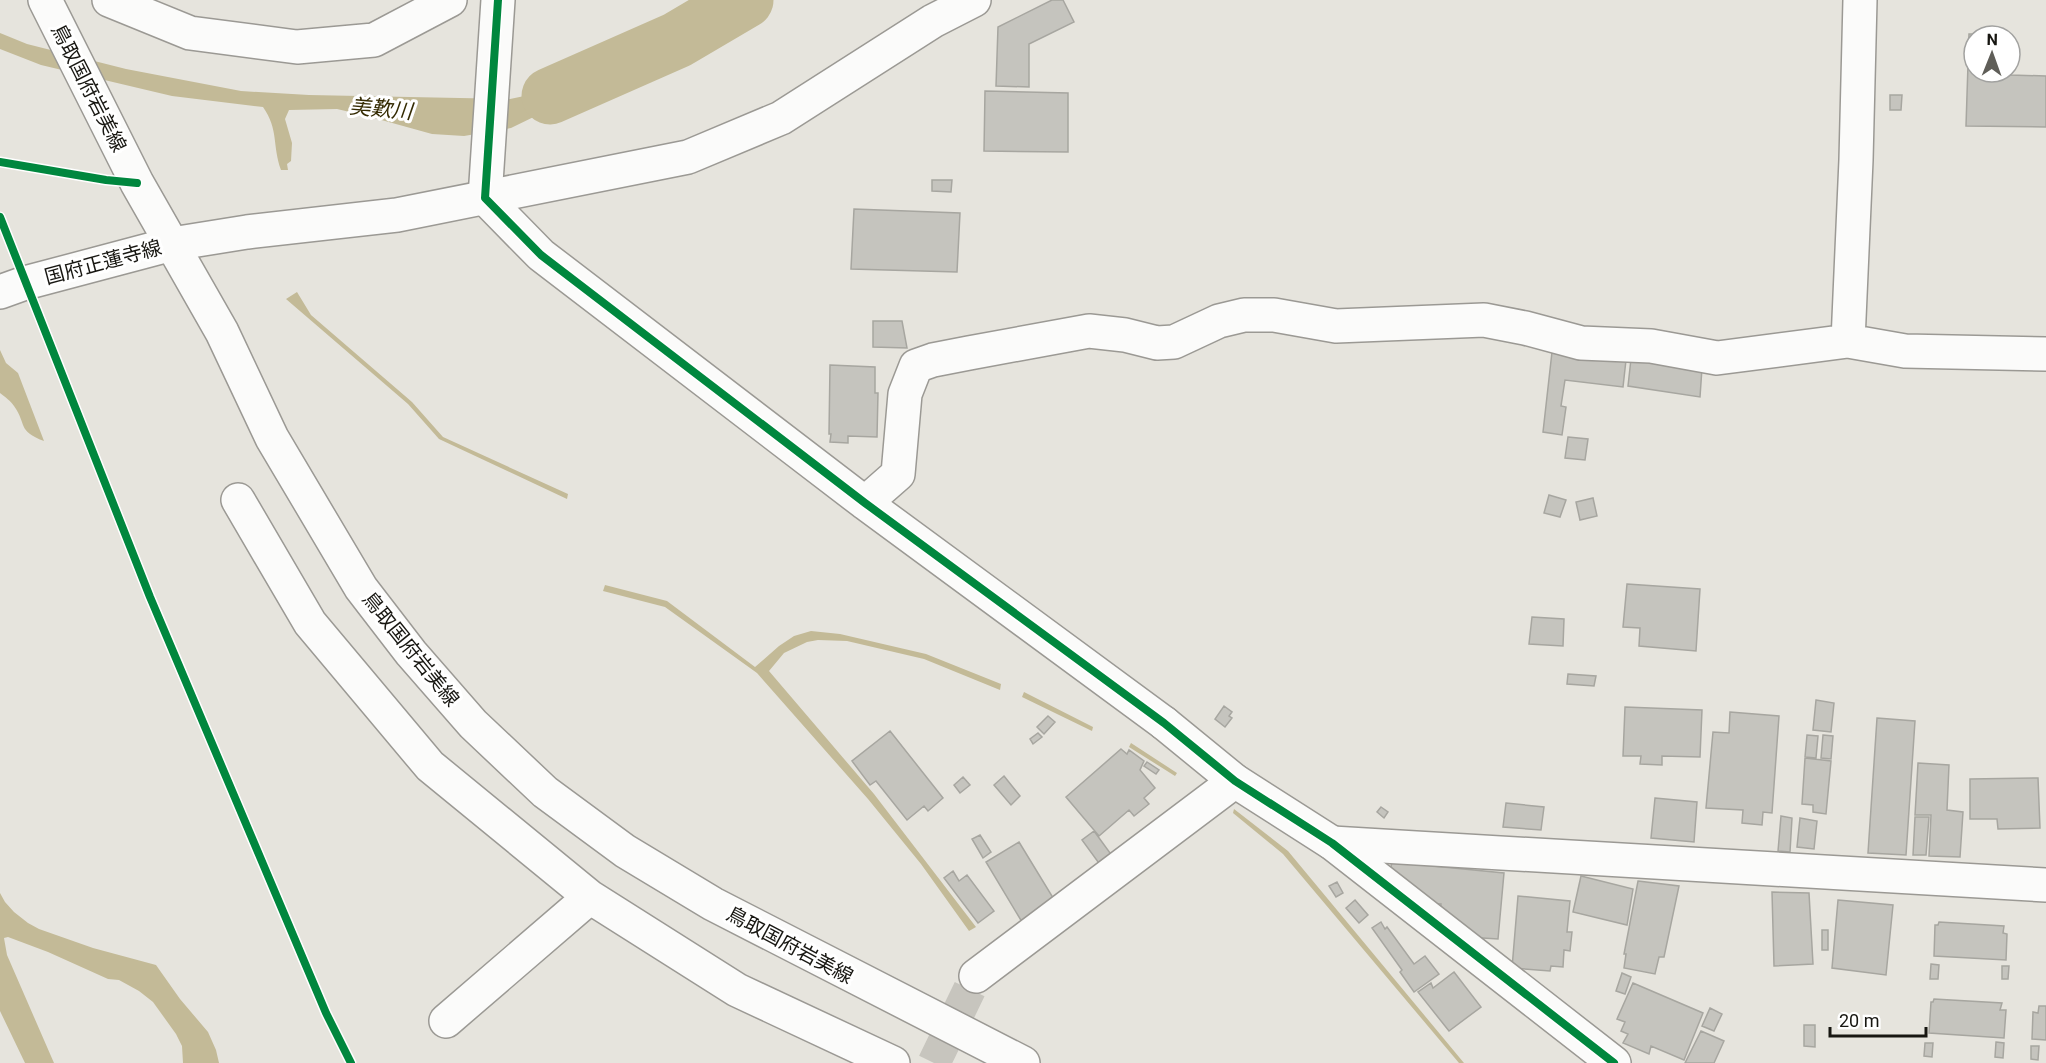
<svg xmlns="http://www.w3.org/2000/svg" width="2046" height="1063" viewBox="0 0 2046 1063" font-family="Roboto,'Noto Sans JP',sans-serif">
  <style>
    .water { fill: #c3ba97 }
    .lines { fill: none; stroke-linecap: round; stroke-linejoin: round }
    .river { stroke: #c3ba97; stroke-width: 57 }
    .building { fill: #c5c4be; stroke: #a7a6a0; stroke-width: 1.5 }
    .street-tunnel { stroke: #c7c5be; stroke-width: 33; stroke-dasharray: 33 16; stroke-linecap: butt }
    .street-casing { stroke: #9b9994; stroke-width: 36 }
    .secondary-casing { stroke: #9b9994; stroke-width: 36 }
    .primary-casing { stroke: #9b9994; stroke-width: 36 }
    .path { stroke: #c5c4c2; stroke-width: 4; stroke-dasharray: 4.5 4.5; stroke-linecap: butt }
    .street { stroke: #fbfbfa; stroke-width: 33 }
    .secondary { stroke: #fbfbfa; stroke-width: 33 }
    .primary { stroke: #fbfbfa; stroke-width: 33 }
    .cycleway-casing { stroke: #fff; stroke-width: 11 }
    .cycleway { stroke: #00873e; stroke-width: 8 }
    .labels { text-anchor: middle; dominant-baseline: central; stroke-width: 6; stroke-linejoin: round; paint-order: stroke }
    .street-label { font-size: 20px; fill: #171611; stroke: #fff }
    .water-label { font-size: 21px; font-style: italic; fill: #352b03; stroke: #fff }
  </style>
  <rect width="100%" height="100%" fill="#e6e4dd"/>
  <path class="water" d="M0,33L27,44L126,69L241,91L309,95L510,99L534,94L616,56L626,72L511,128L464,136L432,134L367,116L337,109L289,110L285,119L292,143L291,161L287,164L288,170H281C272,145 279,130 263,107L172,96L41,65L0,49Z
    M297,292L311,315L412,402L443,437L568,494L567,499L439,439L408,404L286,299Z
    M0,350L6,363L18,373L44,441C17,431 27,424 14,406C11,401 5,397 0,393Z
    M605,585L667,601L755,667L779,646L794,636L811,631L840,634L926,654L1001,684L1000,690L924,659L847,641L818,640L807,642L784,653L769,671L874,794L976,927L969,931L921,864L868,799L757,673L665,607L603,591Z
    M1024,692L1093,727L1092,731L1022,697Z
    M1131,743L1177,773L1175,776L1129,747Z
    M1234,809L1288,851L1464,1063H1459L1283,854L1233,813Z
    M0,893L5,902L14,912L28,923L39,929L93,948L156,965L180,999L208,1032L216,1050L219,1063H183L182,1046L176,1034L153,1002L139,991L119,980L108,979L48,952L8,937L4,938L7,955L54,1063H25L0,1011Z"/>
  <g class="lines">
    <path class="river" d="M550,96L677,40L745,0"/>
  </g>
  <path class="building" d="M1052,0H1063L1074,22L1029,44V87L996,86L998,27Z
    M1969,34H2009V36H1974V72H2010V75L2046,76V127L1966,126Z
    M985,91L1068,93V152L984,151Z
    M1890,95H1902L1901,110H1890Z
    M932,180H952L951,192L932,191Z
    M854,209L960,213L957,272L851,269Z
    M873,321H902L907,348L873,347Z
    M1552,352L1626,360L1623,387L1565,380L1561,406L1566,407L1562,435L1543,432Z
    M1631,359L1702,368L1700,397L1628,386Z
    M830,365L875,367V393H878L877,437L848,436V443L830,442L831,434H829Z
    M1568,437L1588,439L1585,460L1565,458Z
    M1549,495L1566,500L1560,517L1544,513Z
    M1593,498L1597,516L1580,520L1576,502Z
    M1627,584L1700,589L1696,651L1639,646L1640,628L1623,627Z
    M1532,617L1564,619L1563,646L1529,644Z
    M1568,674L1596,676L1594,686L1567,684Z
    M1816,700L1834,703L1831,732L1813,730Z
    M1224,706L1232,712L1229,716L1232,718L1225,727L1215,719Z
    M1625,707L1702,710L1700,757L1662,756V765L1640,764L1641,756H1623Z
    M1730,712L1779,716L1772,813L1763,812L1762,825L1742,823L1743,810L1706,808L1713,732L1729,733Z
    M1048,716L1055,722L1044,734L1037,727Z
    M1877,718L1915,721L1906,855L1868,853Z
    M890,731L943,798L928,811L924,806L907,820L876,781L870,785L852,761Z
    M1038,733L1042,737L1033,744L1030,739Z
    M1807,735L1818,736L1816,758L1805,757Z
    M1823,735L1833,736L1831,759L1821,758Z
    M1121,749L1127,754L1129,750L1144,761L1140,770L1155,788L1144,798L1149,804L1134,816L1129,810L1099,836L1066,797Z
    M1805,758L1831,761L1826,814L1813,812V805L1802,804Z
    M1147,762L1159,770L1156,774L1144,766Z
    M1918,763L1949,765L1947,810L1963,812L1960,857L1929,856L1931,815H1915Z
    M1004,776L1020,796L1011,805L994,785Z
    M963,777L970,785L960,793L954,785Z
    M2038,778L2040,828L1998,829L1997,819H1970V779Z
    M1655,798L1697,802L1694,842L1651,838Z
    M1506,803L1544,807L1541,830L1503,827Z
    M1381,807L1388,812L1384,818L1377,812Z
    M1781,816L1792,818L1790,852L1778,851Z
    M1915,817H1929L1926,855H1913Z
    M1800,818L1817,821L1814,849L1797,847Z
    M1094,831L1113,857L1101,866L1082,840Z
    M980,835L991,852L983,858L972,839Z
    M1019,842L1055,901L1022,922L986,862Z
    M1392,862L1504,873L1498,939L1467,937L1440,917L1441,904L1424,903L1389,876Z
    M953,871L959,881L967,875L994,911L978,923L944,878Z
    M1581,876L1633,889L1627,925L1573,912Z
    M1638,881L1679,886L1664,957H1659L1655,974L1624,968L1626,954H1624Z
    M1337,882L1343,893L1336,897L1329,886Z
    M1772,892L1809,893L1813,964L1774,966Z
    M1518,896L1570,901L1567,932H1572L1570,951L1564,950L1563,967L1551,966L1550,971L1512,968Z
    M1355,900L1368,915L1359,923L1346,908Z
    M1838,900L1893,905L1886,975L1832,968Z
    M1381,922L1385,929L1387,927L1414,964L1425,956L1439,974L1414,992L1400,972L1402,970L1372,928Z
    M1939,922L2004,926L2003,933L2007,934L2006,960L1934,956L1935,925H1938Z
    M1822,930H1828V950H1822Z
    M1931,964L1939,965L1938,979H1930Z
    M2002,966H2009L2008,979H2002Z
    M1454,972L1481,1007L1449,1031L1418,992L1431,983L1433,988Z
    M1622,973L1631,977L1625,994L1616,991Z
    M1633,983L1703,1013L1684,1060L1651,1046L1649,1054L1623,1043L1628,1034L1621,1031L1625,1022L1617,1019Z
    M1934,999L2002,1003L2000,1010H2006L2004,1038L1929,1033L1931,1002H1933Z
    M2039,1006H2046V1040L2032,1039L2033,1012L2038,1013Z
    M1710,1008L1722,1014L1714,1031L1702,1026Z
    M1804,1025H1815V1047L1804,1046Z
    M1701,1031L1724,1041L1714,1063H1685Z
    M1996,1042L2004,1043L2003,1058L1995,1057Z
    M1925,1043H1933L1932,1057L1924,1056Z
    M2031,1046H2039L2038,1060L2031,1059Z"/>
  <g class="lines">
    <path class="street-tunnel" d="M934,1063L976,976"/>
    <defs>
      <path id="street" d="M109,0L190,33L297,47L374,40L450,0
        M498,0L485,198L541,255L865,503L1164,723
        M1848,341L1856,160L1860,0
        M238,500L310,623L430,766L590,897L737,990L893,1063
        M865,503L898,474L905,394L916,366L933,360L969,353L1089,331L1125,335L1157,343L1174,342L1219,321L1244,315H1274L1336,326L1484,320L1525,328L1581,343L1651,346L1717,358L1848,341L1905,351L2046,354
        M1332,843L2046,885
        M976,976L1235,781
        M446,1021L590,897"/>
      <path id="secondary" d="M0,292L25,283L172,244L247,232L397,215L688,157L781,118L933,21L974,0
        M1164,723L1235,781L1332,843L1614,1063"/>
      <path id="primary" d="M45,0L137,183L222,332L272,438L361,588L411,653L473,724L545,792L625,851L713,904L1023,1063"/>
    </defs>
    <use href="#street" class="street-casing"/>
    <use href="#secondary" class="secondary-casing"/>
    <use href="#primary" class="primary-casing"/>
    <path class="path" d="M0,162L97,178
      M0,217L14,254
      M38,314L150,597L326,1013L351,1063"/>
    <use href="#street" class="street"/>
    <use href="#secondary" class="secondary"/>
    <use href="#primary" class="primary"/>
    <defs>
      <path id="cycleway" d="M498,0L485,198L541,255L865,503L1164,723L1235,781L1332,843L1614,1063
        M0,162L106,180L137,183
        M0,217L150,597L326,1013L351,1063"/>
    </defs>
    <use href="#cycleway" class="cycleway-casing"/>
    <use href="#cycleway" class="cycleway"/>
  </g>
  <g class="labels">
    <g class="street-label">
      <text transform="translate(89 88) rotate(63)">鳥取国府岩美線</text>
      <text transform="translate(103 262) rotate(-15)">国府正蓮寺線</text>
      <text transform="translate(411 649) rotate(51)">鳥取国府岩美線</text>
      <text transform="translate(790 945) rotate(28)">鳥取国府岩美線</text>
    </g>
    <g class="water-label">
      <text transform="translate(381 109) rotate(5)">美歎川</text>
    </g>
  </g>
  <g transform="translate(1992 54) rotate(1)"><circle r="28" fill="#ffffff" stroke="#a2a2a0" stroke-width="1.5"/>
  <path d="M0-4.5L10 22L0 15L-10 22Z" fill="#5f5e58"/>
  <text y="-9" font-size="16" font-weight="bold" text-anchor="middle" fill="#171611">N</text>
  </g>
  <path d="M1830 1027v9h96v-9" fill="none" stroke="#171611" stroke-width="3"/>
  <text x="1839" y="1027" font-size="18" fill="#171611" stroke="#ffffff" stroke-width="4.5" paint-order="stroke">20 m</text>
</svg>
